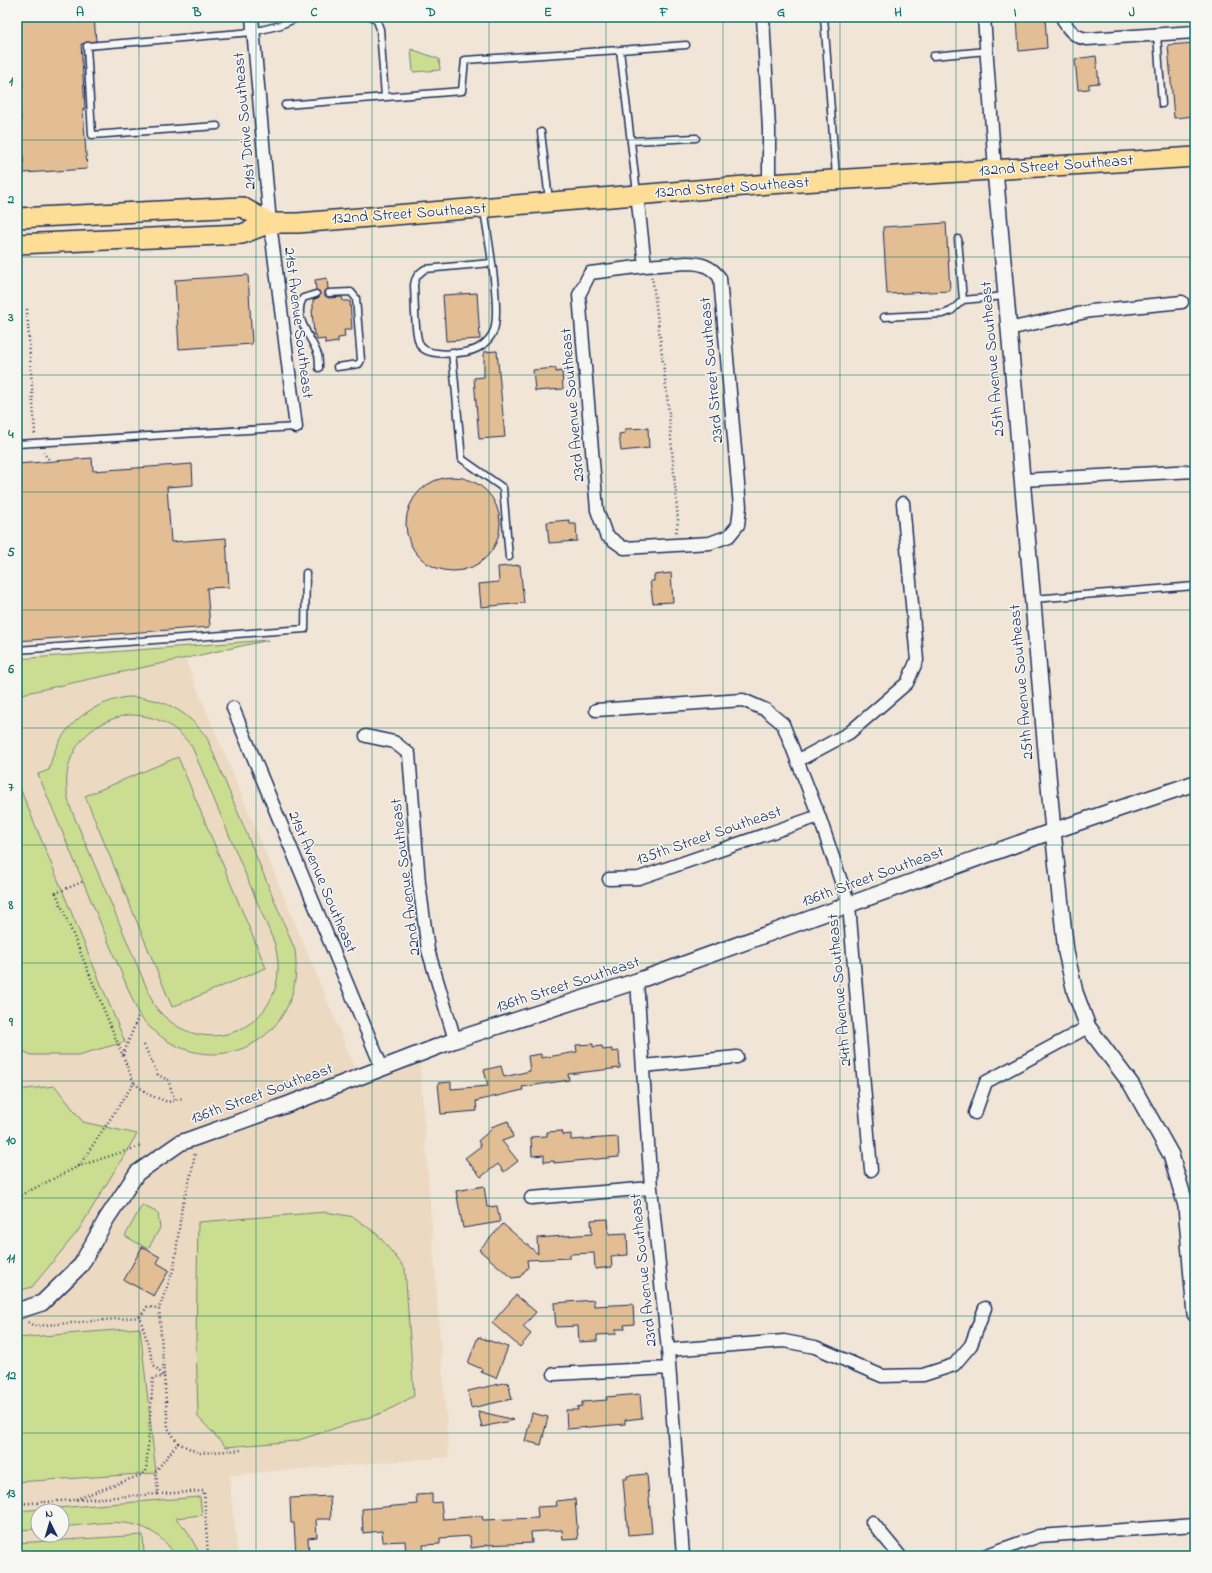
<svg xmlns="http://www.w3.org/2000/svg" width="1212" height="1573" viewBox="0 0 1212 1573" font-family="'Indie Flower',sans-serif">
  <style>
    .built { fill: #ecd9c2; fill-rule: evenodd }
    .green { fill: #cbdd91; stroke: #738678; fill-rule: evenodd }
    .building { fill: #e3bd93; stroke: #1b2f5e }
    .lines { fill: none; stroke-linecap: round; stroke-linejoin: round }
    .service-casing { stroke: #1b2f5e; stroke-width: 9 }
    .minor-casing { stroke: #1b2f5e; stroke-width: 15 }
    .tertiary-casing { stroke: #1b2f5e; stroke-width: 18 }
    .primary-casing { stroke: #1b2f5e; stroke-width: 22 }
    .path { stroke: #1b2f5e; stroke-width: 2.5; stroke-dasharray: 1 3; stroke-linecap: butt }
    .service { stroke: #f6f6f2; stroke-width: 6 }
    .minor { stroke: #f6f6f2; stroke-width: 12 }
    .tertiary { stroke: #f6f6f2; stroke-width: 15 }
    .primary { stroke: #fedd96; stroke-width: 19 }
    .grid { fill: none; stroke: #0f766e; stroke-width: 1; stroke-opacity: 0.55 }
    .labels { text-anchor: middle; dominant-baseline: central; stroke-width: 3; stroke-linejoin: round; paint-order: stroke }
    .street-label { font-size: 16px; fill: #1b2f5e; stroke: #f6f6f2 }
    .neatline { fill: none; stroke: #0f766e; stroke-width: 1.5 }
    .grid-label { font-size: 13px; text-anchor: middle; font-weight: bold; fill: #0f766e }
  </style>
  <rect width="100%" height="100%" fill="#f0e5d6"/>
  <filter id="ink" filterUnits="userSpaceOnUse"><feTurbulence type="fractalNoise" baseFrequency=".025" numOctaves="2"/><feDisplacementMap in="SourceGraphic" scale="8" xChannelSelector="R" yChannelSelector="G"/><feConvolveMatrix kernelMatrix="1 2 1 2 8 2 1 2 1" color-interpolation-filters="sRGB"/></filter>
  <g filter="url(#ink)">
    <path class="built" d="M184,657L359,1077L419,1054L449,1457L229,1475L238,1556H17V671ZM38,1511H62V1535H38Z"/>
    <path class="green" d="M411,49L439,59L440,70L413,72Z
      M269,640L17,695V659Z
      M127,697C162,697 187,710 207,738L295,950C308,1047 199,1092 139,1015L38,774L49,770C57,729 87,704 127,697ZM128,715C156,715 176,725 192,747L274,942C299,1022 204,1071 154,1005L71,809C56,763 81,723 128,715Z
      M178,757L266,968L172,1007L85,796Z
      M17,781L125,1042L78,1055H31L17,1048Z
      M55,1086L83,1122L137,1134L78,1231L32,1287L17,1291V1090Z
      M142,1205L158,1213L160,1228L148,1249L125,1236Z
      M326,1212L354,1217L378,1235L405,1268L414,1396L385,1412L296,1441L226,1447L198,1417L196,1340L198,1222Z
      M140,1328L156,1473L17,1482V1338Z
      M200,1497L202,1515L175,1518L186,1529L201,1556H176C146,1511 108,1523 62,1527V1511H38V1529L17,1530V1511Z
      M143,1535L144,1556H17V1543Z"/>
    <path class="building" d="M17,17H94L96,41L81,44L85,109H83L87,169L24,173L19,88H23Z
      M1017,17H1045L1047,48L1019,51Z
      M1195,43V116L1174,118L1168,45Z
      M1096,56L1099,83L1089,84V89L1078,90L1075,59Z
      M946,223L950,291L887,294L883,227Z
      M248,275L252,344L179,349L175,280Z
      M327,278L328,289L325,291V296L329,298L342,297L343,301H350L352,330H344L345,337L338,338V342L325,344V339L317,340L316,335H314L312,310H313V300L319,297L320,295L319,291L316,290L315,280Z
      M477,293L480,339L446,341L443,295Z
      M497,351L505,437L479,439L474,378L484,377V352Z
      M556,368V372L562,371L563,389L535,391L533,370Z
      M648,428L649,448L621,451L619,434L625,433V429Z
      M92,458L93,471L192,464L193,485L167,487L171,542L226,538L229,587L207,588L210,627L17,641V464Z
      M406 524a47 47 0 1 1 94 0a47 47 0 1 1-94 0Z
      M569,520L570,524H576L577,541L549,543L547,522Z
      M520,565L524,603L481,607L479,584L499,582L498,567Z
      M671,573L673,602L653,603L650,581H654V575Z
      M593,1044V1047L602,1046L603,1050L612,1049V1052L619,1051L620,1068L568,1074L569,1080L522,1087L523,1090L476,1101L477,1111L441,1114L438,1083L451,1082V1089L488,1086L484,1070L501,1066L504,1077L530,1071L528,1056L541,1054V1058L577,1052L576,1045Z
      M508,1121L513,1137L502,1141L518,1161L504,1172L498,1164L481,1177L465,1158L481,1146L478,1141L492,1129L491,1127Z
      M562,1131L563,1135L571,1134V1140L618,1137L619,1157L554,1163V1161L544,1162V1155L532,1156L531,1137L547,1136V1132Z
      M484,1186L487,1207L497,1206L500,1222L463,1228L456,1191Z
      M608,1219L609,1234L627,1233L628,1255L611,1256L612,1267L595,1269L594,1253L570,1254V1258L527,1260L528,1267L520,1277L512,1278L479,1250L503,1224L538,1254L537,1238L592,1234L591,1220Z
      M142,1247L160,1257L157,1263L169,1270L154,1296L124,1280Z
      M516,1295L536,1312L523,1327L531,1334L520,1347L492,1323Z
      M594,1300V1306L633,1304L634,1324L624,1325L625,1329H616V1334L597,1335V1341L579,1342L578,1326L556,1327L554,1303Z
      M478,1337L508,1347L496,1378L481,1372L482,1369L468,1363Z
      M508,1382L512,1399L471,1408L468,1391Z
      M640,1394L642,1418L625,1420V1424L567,1429L566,1410H578L577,1407L582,1406V1402L607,1400L606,1397Z
      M478,1411L514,1420L482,1427Z
      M532,1413L548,1417L541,1445L525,1441Z
      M647,1474L652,1533L628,1535L623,1479H627V1476Z
      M432,1494V1503L441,1502L443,1519L482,1516L483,1520L538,1518L537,1507L557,1506L556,1501L575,1499L578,1539L563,1540L562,1530L531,1532L532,1543L485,1545V1546L471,1548L470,1536L440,1538V1544L423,1545L424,1554L406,1555L405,1541L383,1542L382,1531L363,1533L362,1509L417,1504L416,1495Z
      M330,1496L331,1519H316L317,1537L308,1538L309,1556H296L294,1523H291L290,1498Z"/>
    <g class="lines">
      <defs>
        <path id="service" d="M372,17L377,21L380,29L385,97
          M824,17L836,177
          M1157,35L1162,104
          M620,50L686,45
          M933,56L987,51
          M285,105L462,91L465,60L620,50L637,193
          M217,126L92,135L87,46L253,32L281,25L299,17
          M541,132L549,200
          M631,141L696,138
          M484,210C488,237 501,307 494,330C491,338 485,344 478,348C467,354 427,358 420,345C414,334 415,299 414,285C415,277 418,274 425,269L491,263
          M958,239L963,300
          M329,293L351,292L356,298L361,360L359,364L337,367
          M316,294L303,298C292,318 312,337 318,355C319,358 319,364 319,368
          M884,317L943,314L951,311L963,300L1005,296
          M452,352L462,459L503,488L509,557
          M17,444L296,427
          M1033,599L1195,586
          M17,650L305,629L306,573"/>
        <path id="minor" d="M252,17L270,223L296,427
          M763,17L769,129V184
          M984,17L995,170
          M1062,17C1067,29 1074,37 1087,39L1195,32
          M637,194L645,266
          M687,263C701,263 711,266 720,278L740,507L738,525L729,536L710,543L624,548L606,535L597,510L579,295L590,273L645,266Z
          M1008,329L1091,311L1182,302
          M1022,480L1195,471
          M233,708L382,1068
          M596,710L743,700L766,710L783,724L819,816L849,905L871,1170
          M366,736L394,742L409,754L419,883L428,950L455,1040
          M797,761L849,733L907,683L917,660L903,503
          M609,879L639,878L819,816
          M637,981L651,1188L668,1350L683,1556
          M643,1066L737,1057
          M975,1113L986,1082L1088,1027
          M531,1198L651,1188
          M668,1350L784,1341L815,1347L882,1376L923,1375L954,1365L971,1345L985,1308
          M554,1374L669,1368
          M872,1522L900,1556
          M984,1556L1039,1536L1195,1525"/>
        <path id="tertiary" d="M995,170L1053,831L1066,952L1075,992L1088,1027L1131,1084L1171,1155L1186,1206L1195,1314
          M17,1311L42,1303L81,1265L107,1218L137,1173L180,1143L289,1104L455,1040L637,981L1053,831L1195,783"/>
        <path id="primary" d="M17,218L242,207L270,223
          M17,244L242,234L270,223H298L769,184L1195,157"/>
      </defs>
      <use href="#service" class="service-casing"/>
      <use href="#minor" class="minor-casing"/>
      <use href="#tertiary" class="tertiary-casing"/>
      <use href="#primary" class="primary-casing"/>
      <path class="path" d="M651,277L653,282L668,403L678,520L676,534
        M27,309L35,434
        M43,452L50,461
        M82,882L56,893L134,1083
        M144,1045L158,1075L168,1080L175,1100
        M123,1055L138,1017
        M79,1166L134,1083L149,1095L168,1102L183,1098
        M17,1197L79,1166L141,1146
        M140,1317L147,1307L159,1308
        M28,1322L34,1326L140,1317L154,1365L164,1377
        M178,1443L199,1453L242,1450
        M158,1494L204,1491L208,1556
        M76,1499L141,1475L146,1472L153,1378L165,1377
        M17,1504L158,1494L156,1471L178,1443L168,1428L159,1308L174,1268L182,1206L192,1171L195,1152"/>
      <use href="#service" class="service"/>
      <use href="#minor" class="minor"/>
      <use href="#tertiary" class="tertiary"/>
      <use href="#primary" class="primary"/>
    </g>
  </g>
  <path class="grid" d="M139,17V1556M256,17V1556M372,17V1556M489,17V1556M606,17V1556M723,17V1556M840,17V1556M956,17V1556M1073,17V1556M17,140H1195M17,257H1195M17,375H1195M17,492H1195M17,610H1195M17,728H1195M17,845H1195M17,963H1195M17,1081H1195M17,1198H1195M17,1316H1195M17,1433H1195"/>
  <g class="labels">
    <g class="street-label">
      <text transform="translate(245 121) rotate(-95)">21st Drive Southeast</text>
      <text transform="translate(1056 166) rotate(-4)">132nd Street Southeast</text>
      <text transform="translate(732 188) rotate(-4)">132nd Street Southeast</text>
      <text transform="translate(409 214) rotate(-4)">132nd Street Southeast</text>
      <text transform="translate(298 323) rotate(83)">21st Avenue Southeast</text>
      <text transform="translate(993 359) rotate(-95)">25th Avenue Southeast</text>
      <text transform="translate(712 370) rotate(-95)">23rd Street Southeast</text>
      <text transform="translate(573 405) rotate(-95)">23rd Avenue Southeast</text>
      <text transform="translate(1022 682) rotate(-95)">25th Avenue Southeast</text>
      <text transform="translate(709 836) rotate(-19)">135th Street Southeast</text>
      <text transform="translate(406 877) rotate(-97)">22nd Avenue Southeast</text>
      <text transform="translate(873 877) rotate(-20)">136th Street Southeast</text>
      <text transform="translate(322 882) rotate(67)">21st Avenue Southeast</text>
      <text transform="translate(568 985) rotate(-18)">136th Street Southeast</text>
      <text transform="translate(840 990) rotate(-95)">24th Avenue Southeast</text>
      <text transform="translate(262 1094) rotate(-20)">136th Street Southeast</text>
      <text transform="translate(644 1270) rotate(-96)">23rd Avenue Southeast</text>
    </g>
  </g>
  <rect width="1212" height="1573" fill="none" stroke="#f6f6f2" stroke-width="44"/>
  <g transform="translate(50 1523) rotate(355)"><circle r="19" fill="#f6f6f2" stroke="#9ea6b7"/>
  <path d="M0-3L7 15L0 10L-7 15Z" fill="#1b2f5e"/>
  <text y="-6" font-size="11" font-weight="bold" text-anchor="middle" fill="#1b2f5e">N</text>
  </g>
  <rect x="22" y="22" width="1168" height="1529" class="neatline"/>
  <g class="grid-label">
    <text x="80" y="16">A</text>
    <text x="197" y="16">B</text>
    <text x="314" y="16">C</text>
    <text x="431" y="16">D</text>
    <text x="548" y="16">E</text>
    <text x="664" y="16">F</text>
    <text x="781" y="16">G</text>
    <text x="898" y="16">H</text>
    <text x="1015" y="16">I</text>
    <text x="1132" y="16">J</text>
    <text x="11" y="85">1</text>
    <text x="11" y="203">2</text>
    <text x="11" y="321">3</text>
    <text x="11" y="438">4</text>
    <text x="11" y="556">5</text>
    <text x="11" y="673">6</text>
    <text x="11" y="791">7</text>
    <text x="11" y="909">8</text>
    <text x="11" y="1026">9</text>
    <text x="11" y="1144">10</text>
    <text x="11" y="1262">11</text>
    <text x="11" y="1379">12</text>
    <text x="11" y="1497">13</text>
  </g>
</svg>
